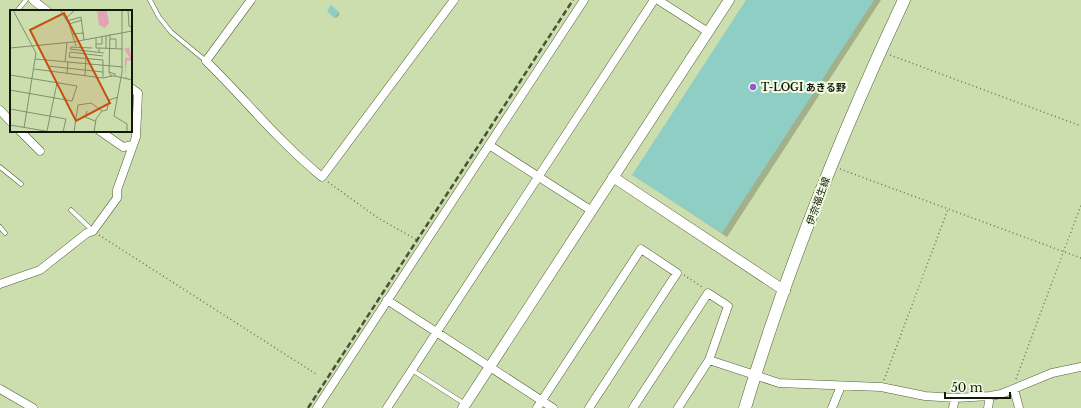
<svg xmlns="http://www.w3.org/2000/svg" width="1081" height="408" viewBox="0 0 1081 408" font-family="'Libre Baskerville','Noto Sans JP',serif">
  <style>
    .shadow { fill: #0003 }
    .building { fill: #8fcec4 }
    .lines { fill: none; stroke-linecap: round; stroke-linejoin: round }
    .service-casing { stroke: #515f35; stroke-width: 5 }
    .minor-casing { stroke: #515f35; stroke-width: 9 }
    .tertiary-casing { stroke: #515f35; stroke-width: 11 }
    .secondary-casing { stroke: #515f35; stroke-width: 13 }
    .path { stroke: #697555; stroke-width: 1.5; stroke-dasharray: 1 3; stroke-linecap: butt }
    .service { stroke: #fff; stroke-width: 4 }
    .minor { stroke: #fff; stroke-width: 8 }
    .tertiary { stroke: #fff; stroke-width: 10 }
    .secondary { stroke: #fff; stroke-width: 12 }
    .rail { stroke: #495238; stroke-width: 2.5; stroke-dasharray: 6 3; stroke-linecap: butt }
    .poi-dot { fill: #9358cf; stroke: #f2fbe3; stroke-width: 1.5 }
    .labels { text-anchor: middle; dominant-baseline: central; stroke-width: 4; stroke-linejoin: round; paint-order: stroke }
    .poi-label { font-size: 10px; font-weight: bold; fill: #131908; stroke: #f2fbe3; text-anchor: start }
    .street-label { font-size: 10px; fill: #131908; stroke: #f2fbe3 }
    .inset-road { fill: none; stroke: #828f6c; stroke-width: 1 }
    .view { fill: #c84f0b; fill-opacity: 0.15; stroke: #c84f0b; stroke-width: 2 }
    .inset-edge { fill: none; stroke: #131908; stroke-width: 2 }
  </style>
  <rect width="100%" height="100%" fill="#ccdeae"/>
  <path class="shadow" d="M748,0H881L727,237L633,175Z
    M331,7L340,14L336,18L328,11Z"/>
  <path class="building" d="M746,0H874L722,233L632,175Z
    M331,5L339,12L334,18L327,11Z"/>
  <g class="lines">
    <defs>
      <path id="service" d="M150,0L159,17L171,32L206,61
        M17,11L26,0
        M0,167L21,184
        M71,210L93,231
        M0,227L5,233
        M412,370L465,404"/>
      <path id="minor" d="M33,0L47,11
        M251,0L206,61C245,99 279,142 322,177L454,0
        M658,0L708,32
        M0,110L11,122
        M20,131L40,151
        M100,131L123,147L133,145
        M489,145L592,211
        M0,284L40,270L87,233L93,231L117,198V190L136,137L138,93L131,88
        M387,300L553,408
        M709,360L779,383L881,387L925,396L955,398L990,396L1001,394L1052,373L1081,367
        M0,389L33,408
        M1014,389L1019,408
        M317,408L584,0
        M387,408L654,0
        M537,408L641,249L677,273L589,408
        M633,408L708,293L728,306L709,360L678,408
        M832,408L841,386
        M953,408L955,398
        M988,408L990,396"/>
      <path id="tertiary" d="M613,177L785,291
        M463,408L729,0"/>
      <path id="secondary" d="M745,408C787,268 842,132 904,0"/>
    </defs>
    <use href="#service" class="service-casing"/>
    <use href="#minor" class="minor-casing"/>
    <use href="#tertiary" class="tertiary-casing"/>
    <use href="#secondary" class="secondary-casing"/>
    <path class="path" d="M890,55L1081,126
      M840,169L1081,258
      M328,182L378,218L417,240
      M99,235L316,374
      M684,275L702,287
      M1016,379L1081,205
      M884,380L948,209"/>
    <use href="#service" class="service"/>
    <use href="#minor" class="minor"/>
    <use href="#tertiary" class="tertiary"/>
    <use href="#secondary" class="secondary"/>
    <path class="rail" d="M308,408L573,0"/>
  </g>
  <circle class="poi-dot" cx="753" cy="87" r="4"/>
  <g class="labels">
    <g class="poi-label">
      <text x="761" y="87">T-LOGI あきる野</text>
    </g>
    <g class="street-label">
      <text transform="translate(818 201) rotate(-70)">伊奈福生線</text>
    </g>
  </g>
  <g transform="translate(10 10)">
    <rect width="122" height="122" fill="#ccdeae"/>
    <path d="M87,0L97,1L99,13L95,18L89,15ZM119,37L122,51L117,50L115,66L118,68L115,69V48H120L114,39Z" fill="#e1a4b2"/>
    <path class="inset-road" d="M3,0L26,43L14,118M50,0L59,14L66,36M112,0V62L104,106L117,114V122M118,0L119,16L122,17M55,9L65,0M57,11L71,7L74,30M59,14L72,10M62,24L74,23M86,28V38H89M100,29H106V38M86,34H92V27M61,37L60,39L94,43M61,37L82,38M0,38L63,32L122,21M96,38V25M89,42V38L113,39M25,49L113,57M93,50L59,47L60,42L93,46M55,52L57,33M38,56L93,62M24,59L93,68L102,66M99,62L100,24M99,62L105,64V66H101ZM57,64L58,52M0,65L67,76L62,91L0,80M75,66L76,47M105,66L122,70M93,67V50M0,99L56,109L53,122M77,101L75,107L85,111M0,115L41,122M37,121L47,73M64,122L68,95L81,93L92,101M84,122L86,109L92,101L97,100L99,90L108,87"/>
    <path class="view" d="M54,3L100,93L66,111L20,20Z"/>
    <rect width="122" height="122" class="inset-edge"/>
  </g>
  <path d="M945 392v6h65v-6" fill="none" stroke="#131908" stroke-width="2"/>
  <text x="951" y="392" font-size="12" fill="#131908" stroke="#f2fbe3" stroke-width="3" paint-order="stroke">50 m</text>
</svg>
